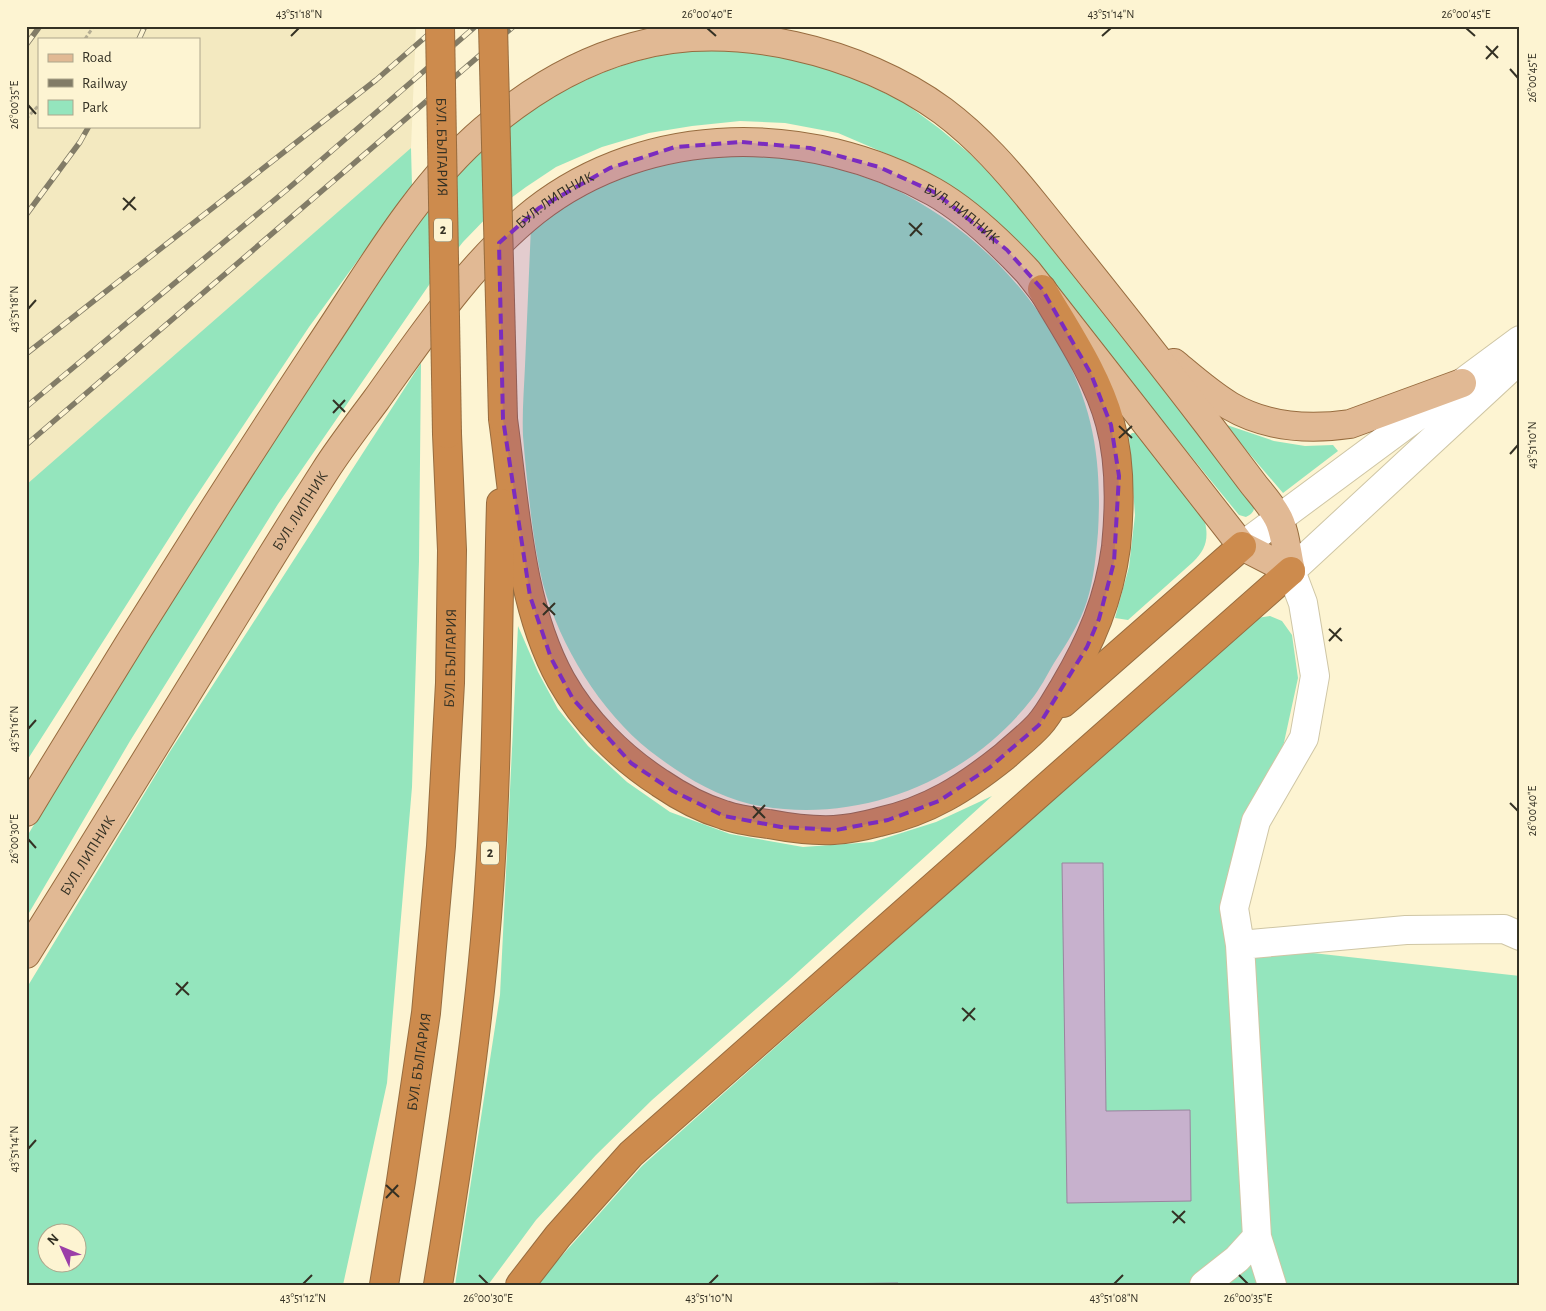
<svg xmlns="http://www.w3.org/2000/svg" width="1546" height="1311" viewBox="0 0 1546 1311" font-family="'Alegreya Sans',sans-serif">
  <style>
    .built { fill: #f3e9c0; fill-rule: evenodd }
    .green { fill: #94e5bd; fill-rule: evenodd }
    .building { fill: #c7b1cd; stroke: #99849e }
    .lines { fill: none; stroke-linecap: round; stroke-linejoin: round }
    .minor-casing { stroke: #cfc6a5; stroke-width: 30 }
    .major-casing { stroke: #976c3f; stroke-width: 30 }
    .highway-casing { stroke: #976c3f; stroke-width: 30 }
    .path { stroke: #b4ad93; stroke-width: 3; stroke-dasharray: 4 2.5; stroke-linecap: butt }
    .minor { stroke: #fff; stroke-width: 28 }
    .major { stroke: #e1b994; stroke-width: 28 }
    .highway { stroke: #cd8b4d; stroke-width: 28 }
    .rail-casing { stroke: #827c67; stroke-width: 5.5 }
    .rail { stroke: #fdf4d2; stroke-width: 4; stroke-dasharray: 11; stroke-linecap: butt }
    .highway-bridge-casing { stroke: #976c3f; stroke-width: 30; stroke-linecap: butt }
    .highway-bridge { stroke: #cd8b4d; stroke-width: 28 }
    .marked { fill: #7b2cbf; fill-opacity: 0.2; stroke: #7b2cbf; stroke-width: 4; stroke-dasharray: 10 6; stroke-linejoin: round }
    .ticks { fill: none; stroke: #343124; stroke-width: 2 }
    .labels { text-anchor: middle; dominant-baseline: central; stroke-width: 5; stroke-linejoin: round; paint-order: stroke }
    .shield { fill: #fdf4d2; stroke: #706c58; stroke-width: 1 }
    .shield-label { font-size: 14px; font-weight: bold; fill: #343124 }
    .street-label { font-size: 15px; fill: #343124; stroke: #fdf4d2 }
    .neatline { fill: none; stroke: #343124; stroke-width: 2 }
    .ticks-label { font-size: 12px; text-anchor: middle; fill: #343124 }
  </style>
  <rect width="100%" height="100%" fill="#fdf4d2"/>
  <path class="built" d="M28,26H416L411,148L26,751V28ZM39,39H199V126H39Z"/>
  <path class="green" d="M712,50L766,54L815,65L857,80L902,101L940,129L970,154L1000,184L1254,504C1255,511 1252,514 1246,517L1239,515L1052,286L980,209L942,180L915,166L838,133L785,123L740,121L692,126L649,133L602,147L556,167L526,187L492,212L463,242L429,285L278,504L130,741L26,918V838L97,719L247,483L423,215C433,203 442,190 452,179C506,118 590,66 670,54C684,51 698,51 712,50Z
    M411,148L412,186L309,327L189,507L26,762V485Z
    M755,152C800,160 848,168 890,187C962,221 1021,277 1060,346C1094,408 1102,462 1098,532C1096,555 1094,579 1087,601C1080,623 1067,643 1054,663C1047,675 1040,689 1031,700C966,783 854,827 750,804C713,795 680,774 650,751C600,711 560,646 543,584C537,561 534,538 531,515C528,489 525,462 523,436C522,413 524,389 525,366C527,320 529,273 531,226L577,195L649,164Z
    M421,363L419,561L412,787L387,1083L343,1285H26V989L169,753ZM48,1234H78V1264H48Z
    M1224,424L1274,441L1305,446L1333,445L1338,451L1283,493Z
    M1132,433H1137L1205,522C1209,540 1205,550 1193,562L1128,620L1115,618L1129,567L1135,515L1129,436Z
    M1270,616L1282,621L1292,635L1298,678L1240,945L1520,976V1285H539L550,1269L642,1166L1257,618Z
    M518,626L538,672L558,709L588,746L627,782L670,812L730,834L803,847L873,842L936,822L992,796L788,981L652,1100L596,1155L536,1220L488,1285H455L500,995Z"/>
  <path class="building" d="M1062,863H1103L1106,1111L1190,1110L1191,1201L1067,1203Z
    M898,1283V1285H829V1284Z"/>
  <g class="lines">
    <defs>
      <path id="minor" d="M1520,359L1291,571L1303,603L1315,676L1304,738L1256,821L1234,908L1240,945L1406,930L1504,929L1520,936
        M1242,546L1520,340
        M1240,945L1257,1237L1272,1285
        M1204,1285L1237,1259L1257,1237"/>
      <g id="major">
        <path d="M1174,363C1192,378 1210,394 1230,406C1266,427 1309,430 1350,424L1462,383"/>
        <path d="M26,812C120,656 217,502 317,350C367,276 416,188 484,130C527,93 578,62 633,47C732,19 861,51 943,111C979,138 1008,171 1036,206C1094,278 1152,351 1208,424C1223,444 1239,465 1254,485C1262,495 1271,505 1277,516C1285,529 1287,555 1291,571"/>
        <path id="s1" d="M26,954C88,855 149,755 210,656C248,594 286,532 325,471C341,446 359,423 376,400C424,333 471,262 535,211C649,122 811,123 934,192C969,212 1000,242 1028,272L1242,546L1291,571"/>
      </g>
      <g id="highway">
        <path d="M503,419C515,504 519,604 561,680C584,721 620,757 660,783C679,796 701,808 724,815C738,820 754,822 769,824C790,828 812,831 834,830C849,829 864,826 879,822C929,811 965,788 1005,756C1016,746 1029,736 1039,725C1049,714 1056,700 1064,687C1091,642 1109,599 1116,547C1120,507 1121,463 1110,423C1097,375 1067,332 1042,289"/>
        <path d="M1063,703L1242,546"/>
        <path id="s2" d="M384,1285L401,1181L426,1013L441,846L450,683L452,550L447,434"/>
        <path d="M438,1285C458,1163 477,1040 487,917C498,780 497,641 501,503"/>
        <path d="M520,1285L558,1236L631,1154L1291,571"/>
      </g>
    </defs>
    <use href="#minor" class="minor-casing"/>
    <use href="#major" class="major-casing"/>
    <use href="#highway" class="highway-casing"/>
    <path class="path" d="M85,39L94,26
      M26,119L39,105"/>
    <use href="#minor" class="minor"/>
    <use href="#major" class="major"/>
    <use href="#highway" class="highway"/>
    <defs>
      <path id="rail" d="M139,39L145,26
        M26,45L40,26
        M26,215L80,142L89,126
        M26,354L376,80L438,26
        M26,407L290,187L476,26
        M26,445L514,26"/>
    </defs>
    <use href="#rail" class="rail-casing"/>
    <use href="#rail" class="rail"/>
    <defs>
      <g id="highway-bridge">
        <path id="s3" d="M440,26L447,434"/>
        <path d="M493,26L503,419"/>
      </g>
    </defs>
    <use href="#highway-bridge" class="highway-bridge-casing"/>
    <use href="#highway-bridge" class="highway-bridge"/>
  </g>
  <path class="marked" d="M742,142L810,148L879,167L936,193L1007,250L1042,289L1091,374L1111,425L1119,476L1114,562L1099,619L1087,647L1039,725L989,768L939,801L888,820L836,830L781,827L724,816L673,791L631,763L573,699L551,658L530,596L503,419L499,243L539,208L610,168L675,147Z"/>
  <path class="ticks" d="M707,28L716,36M1466,28L1475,36M291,36L299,28M1102,36L1111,28M1486,46L1498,58M1486,59L1498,46M1510,69L1518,78M28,105L36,114M123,198L136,210M123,210L135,197M909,223L922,235M910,236L922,223M28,309L36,300M333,400L345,412M333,413L345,400M1119,426L1132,438M1119,438L1132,426M1510,454L1518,445M543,603L555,615M543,615L555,603M1329,629L1342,641M1329,641L1341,628M28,729L36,720M1510,803L1518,811M753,806L765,818M753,818L765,805M28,839L36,848M176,983L189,995M176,995L188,982M962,1008L975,1020M963,1021L975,1008M28,1149L36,1140M386,1185L399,1197M386,1198L398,1185M1172,1211L1185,1223M1173,1223L1185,1211M479,1275L488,1284M1239,1275L1248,1284M303,1284L312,1275M709,1284L718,1275M1114,1284L1123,1275"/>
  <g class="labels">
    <g class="shield">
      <rect x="434" y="218.5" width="18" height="23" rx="4"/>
      <rect x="481" y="841.5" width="18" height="23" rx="4"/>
    </g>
    <g class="shield-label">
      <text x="443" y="230">2</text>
      <text x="490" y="853">2</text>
    </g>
    <g class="street-label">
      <text stroke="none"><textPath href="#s3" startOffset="121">БУЛ. БЪЛГАРИЯ</textPath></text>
      <text stroke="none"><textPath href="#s1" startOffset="926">БУЛ. ЛИПНИК</textPath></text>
      <text stroke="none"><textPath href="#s1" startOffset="1361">БУЛ. ЛИПНИК</textPath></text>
      <text stroke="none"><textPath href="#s1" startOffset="521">БУЛ. ЛИПНИК</textPath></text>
      <text stroke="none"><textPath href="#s2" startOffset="631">БУЛ. БЪЛГАРИЯ</textPath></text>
      <text stroke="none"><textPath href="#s1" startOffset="116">БУЛ. ЛИПНИК</textPath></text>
      <text stroke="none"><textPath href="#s2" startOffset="226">БУЛ. БЪЛГАРИЯ</textPath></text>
    </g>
  </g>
  <rect width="1546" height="1311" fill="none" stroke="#fdf4d2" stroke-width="55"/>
  <rect x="38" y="38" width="162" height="90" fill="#fdf4d2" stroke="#ada68c"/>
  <rect x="48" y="54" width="25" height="8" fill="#e1b994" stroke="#ada68c"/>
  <text x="82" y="62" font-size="15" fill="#343124">Road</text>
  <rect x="48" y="79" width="25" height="8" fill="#827c67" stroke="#ada68c"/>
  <text x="82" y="88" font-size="15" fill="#343124">Railway</text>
  <rect x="48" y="100" width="25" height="15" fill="#94e5bd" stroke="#ada68c"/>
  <text x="82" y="112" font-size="15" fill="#343124">Park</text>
  <g transform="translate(62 1248) rotate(314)"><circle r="24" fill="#fdf4d2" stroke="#ada68c"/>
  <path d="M0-4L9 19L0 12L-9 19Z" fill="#9b3ea8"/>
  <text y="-8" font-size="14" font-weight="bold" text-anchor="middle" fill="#343124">N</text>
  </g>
  <rect x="28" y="28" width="1490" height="1256" class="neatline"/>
  <g class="ticks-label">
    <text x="299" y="18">43°51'18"N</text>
    <text x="707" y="18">26°00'40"E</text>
    <text x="1111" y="18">43°51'14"N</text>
    <text x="1466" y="18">26°00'45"E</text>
    <text transform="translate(1532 78) rotate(-90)" y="4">26°00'45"E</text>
    <text transform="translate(14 105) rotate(-90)" y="4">26°00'35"E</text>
    <text transform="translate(14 309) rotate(-90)" y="4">43°51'18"N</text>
    <text transform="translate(1532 445) rotate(-90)" y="4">43°51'10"N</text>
    <text transform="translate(14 729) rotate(-90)" y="4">43°51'16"N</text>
    <text transform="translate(1532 811) rotate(-90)" y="4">26°00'40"E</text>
    <text transform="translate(14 839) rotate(-90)" y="4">26°00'30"E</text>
    <text transform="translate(14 1149) rotate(-90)" y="4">43°51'14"N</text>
    <text x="303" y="1302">43°51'12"N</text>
    <text x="488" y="1302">26°00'30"E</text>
    <text x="709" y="1302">43°51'10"N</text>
    <text x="1114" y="1302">43°51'08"N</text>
    <text x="1248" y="1302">26°00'35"E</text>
  </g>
</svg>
